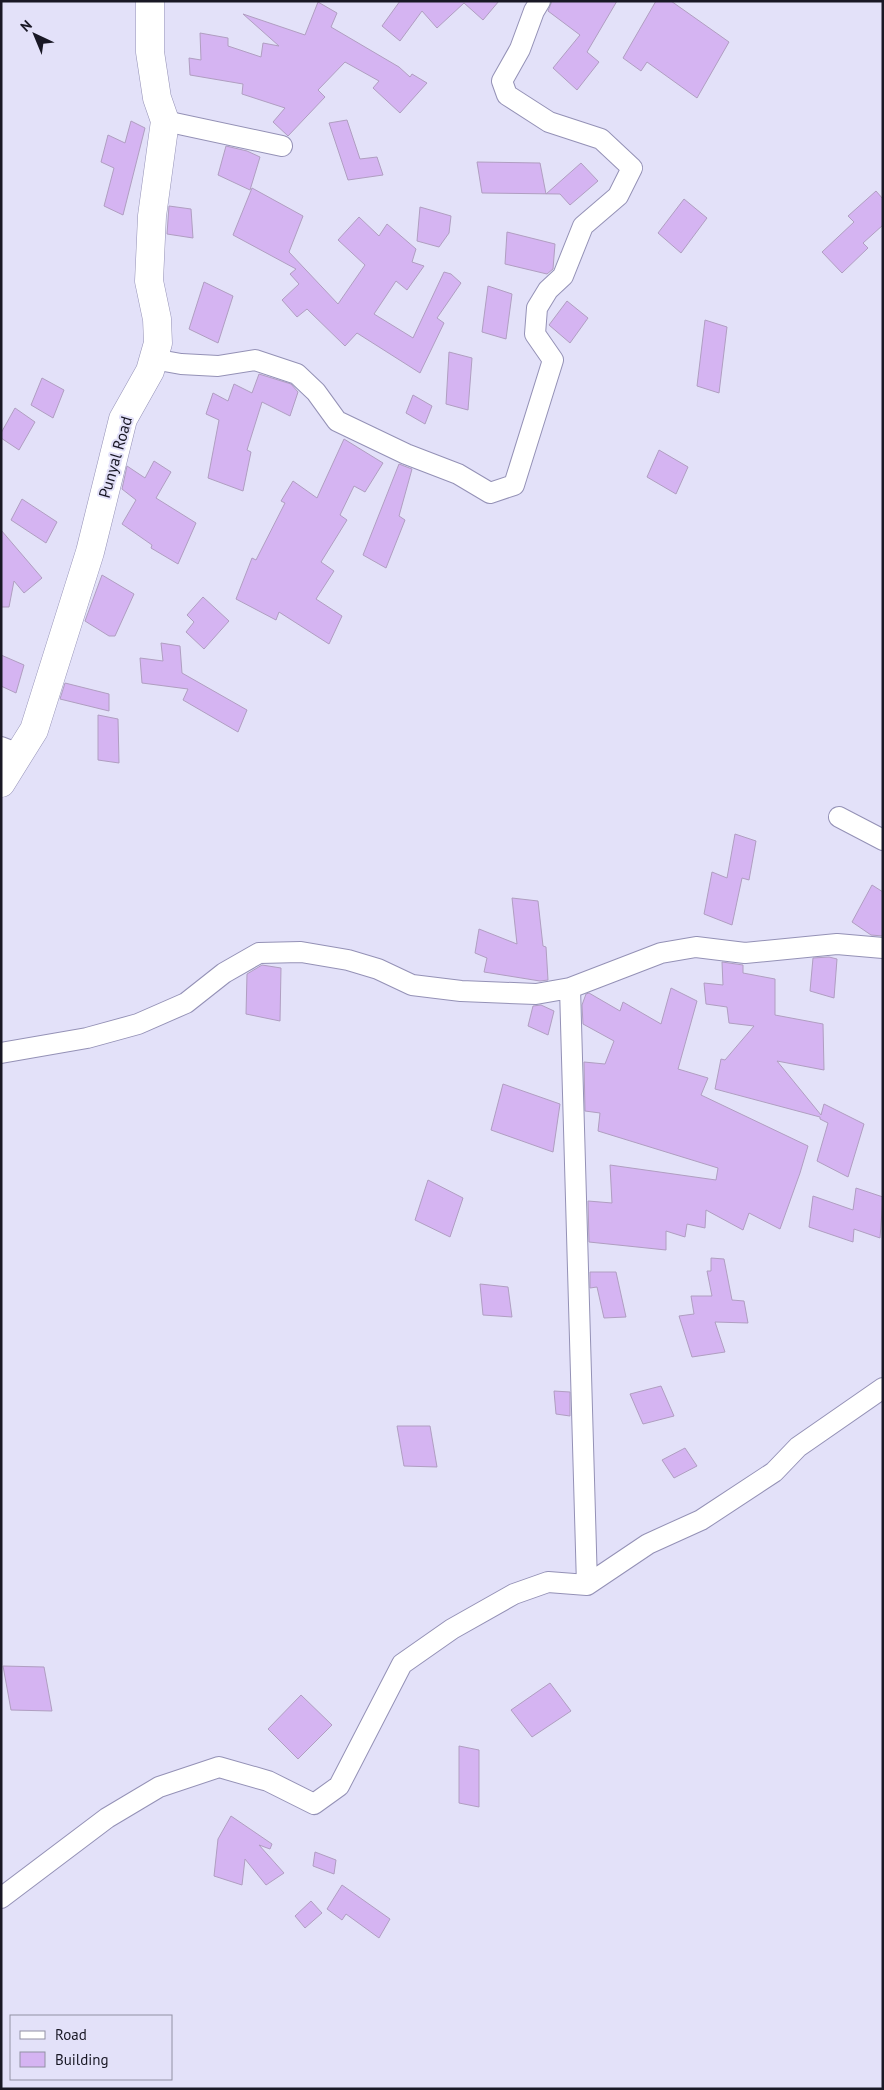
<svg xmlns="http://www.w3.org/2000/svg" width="884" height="2090" viewBox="0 0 884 2090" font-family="'PT Sans',sans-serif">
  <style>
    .building { fill: #d5b4f2; stroke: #b09ec1 }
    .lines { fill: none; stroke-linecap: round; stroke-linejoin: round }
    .street-casing { stroke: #9491b6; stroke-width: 22 }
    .secondary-casing { stroke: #9491b6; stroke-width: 29 }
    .street { stroke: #fff; stroke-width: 20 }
    .secondary { stroke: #fff; stroke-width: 28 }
    .labels { text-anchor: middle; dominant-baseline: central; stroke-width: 4; stroke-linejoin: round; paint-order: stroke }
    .street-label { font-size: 16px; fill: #191825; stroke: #e3e1f9 }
  </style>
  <rect width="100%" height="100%" fill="#e3e1f9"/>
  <path class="building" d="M400,1H499L483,20L464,3L437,28L422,11L400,41L382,26Z
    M552,1H617L587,52L599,62L577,90L553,68L580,35L548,11Z
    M656,1H671L729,42L697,98L647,62L641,71L623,58Z
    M318,2L337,13L331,27L399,67L410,77L412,74L427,83L400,113L373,88L379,81L345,62L318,90L325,97L288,136L273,122L285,108L242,94L243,84L190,75L189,58L201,60L200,33L228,38V46L261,57L263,43L279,46L243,14L305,35Z
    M347,120L360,159L377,157L383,175L348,180L329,123Z
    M131,121L145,128L123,215L104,206L114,168L101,162L108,135L125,143Z
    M226,146L247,151L260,157L250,190L218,175Z
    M477,162L540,163L546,194L581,163L598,181L570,205L560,194L482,193Z
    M252,188L303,216L289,252L338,304L365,265L338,240L359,217L379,236L387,224L416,249L412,262L424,266L407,290L396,281L374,314L413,338L444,272L451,274L461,283L437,318L444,323L420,373L357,333L345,346L307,309L297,317L282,300L299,284L290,274L296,269L233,235Z
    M876,191L883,199V225L863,243L868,248L842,273L822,252L854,222L848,216Z
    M684,199L707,218L681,253L658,233Z
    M169,206L191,209L193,238L167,234Z
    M420,207L451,216L449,233L439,247L417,241Z
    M507,232L555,244L553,269L547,274L505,264Z
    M204,282L233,296L218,343L189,329Z
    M488,286L512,294L506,339L482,332Z
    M567,301L588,318L570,343L549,325Z
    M705,320L727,327L719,393L697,386Z
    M449,352L472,358L468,410L446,404Z
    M259,374L291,384L298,392L290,416L262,402L247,450L251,452L243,491L208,478L219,420L206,414L213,393L228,401L234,384L252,393Z
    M42,378L64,390L53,418L31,405Z
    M413,395L432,406L425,424L406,413Z
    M15,408L35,422L19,450L1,438V433Z
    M344,439L383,463L365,492L354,486L340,515L347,520L321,562L334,571L316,599L342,616L329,644L279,612L276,620L236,599L252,558L256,560L285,503L281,501L293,481L317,498Z
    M659,450L688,467L676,494L647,477Z
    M154,461L171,472L156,498L196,523L178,564L151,548L152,545L122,524L136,500L122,489L127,466L145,478Z
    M399,464L412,469L399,516L405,520L386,568L363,555Z
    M22,499L57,522L46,543L11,520Z
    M1,530L42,578L24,593L14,581L9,607H1Z
    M102,575L134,594L115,636H109L85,621Z
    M203,597L229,621L204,649L186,632L194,622L187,615Z
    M161,643L180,646L182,673L247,710L238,732L183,700L188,689L142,683L140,658L163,661Z
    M1,655L24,665L16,693L1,686Z
    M65,683L109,694V711L60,699Z
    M98,715L118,719L119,763L98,760Z
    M735,834L756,841L749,880L742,878L732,925L704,914L712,872L727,878Z
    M872,885L883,892V936L871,935L852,922Z
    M512,898L538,901L543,946L546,947L548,980L540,981L484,972L487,958L475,953L479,929L517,944Z
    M829,957L837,959L834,998L810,991L813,958Z
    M722,962L743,965V973L775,979V1015L823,1024L824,1070L777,1061L821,1115L824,1104L864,1124L848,1177L817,1161L828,1123L820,1119V1117L715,1089L721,1059L725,1060L754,1026L729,1023L727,1007L706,1004L704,983L723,985Z
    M262,965L281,968L280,1021L246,1014L247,974Z
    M671,988L697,1001L678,1069L708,1078L701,1095L808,1146L800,1173L780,1229L749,1213L743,1230L706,1210L705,1228L687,1224L685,1237L666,1231V1250L589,1242L588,1201L612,1203L610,1165L716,1180L718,1168L598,1131L600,1113L585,1111L584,1062L605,1064L614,1041L583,1024L582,1005L586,994L589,993L620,1011L623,1002L661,1024Z
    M541,1005L554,1011L548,1035L528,1026L533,1006Z
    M503,1084L560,1104L553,1152L491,1130Z
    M428,1180L463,1198L450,1237L415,1220Z
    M856,1188L883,1197L880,1238L854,1229L853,1242L809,1227L813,1196L853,1210Z
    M711,1258L724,1259L732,1300L744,1301L748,1323L715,1322L725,1352L692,1357L679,1316L694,1314L691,1296H712L707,1271H711Z
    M590,1272H616L626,1317L604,1318L597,1287L590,1288Z
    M480,1284L508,1287L512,1317L483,1315Z
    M661,1386L674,1416L643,1424L630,1394Z
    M554,1391L570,1392V1416L556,1414Z
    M397,1426H430L437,1467L404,1466Z
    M685,1448L697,1466L674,1478L662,1460Z
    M3,1666L44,1667L52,1711L11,1710Z
    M550,1683L571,1711L532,1737L511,1710Z
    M301,1695L332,1725L298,1759L268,1729Z
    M459,1746L479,1750V1807L459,1803Z
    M231,1816L272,1844L270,1849L259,1845L284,1873L266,1885L245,1859L242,1885L214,1876L218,1839Z
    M315,1852L336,1860L334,1874L313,1866Z
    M342,1885L390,1919L379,1938L346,1914L342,1920L327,1909Z
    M311,1901L322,1913L305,1928L295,1916Z"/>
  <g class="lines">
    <defs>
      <path id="street" d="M165,121L282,146
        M153,359L181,364L218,366L255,360L297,374L316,392L337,421L406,454L458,474L490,493L514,485L553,360L535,334L537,308L548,290L563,276L583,226L618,196L632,168L601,139L549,122L507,95L502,81L520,49L534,11L540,1
        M1,747L19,754
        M839,817L883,840
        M570,988L587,1585
        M1,1053L87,1038L138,1024L186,1003L224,973L259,953L301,952L348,960L378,969L412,985L461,991L536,994L570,988L661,953L696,947L745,953L837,944L883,948
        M1,1898L107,1818L159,1787L219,1767L268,1781L314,1804L339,1786L402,1664L452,1629L514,1594L548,1582L587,1585L648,1544L701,1520L774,1472L798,1447L883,1388"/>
      <path id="secondary" d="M1,783L34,730L90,552L123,419L150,371L158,343L157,319L149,281L152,216L165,121L157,98L150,52V1"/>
    </defs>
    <use href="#street" class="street-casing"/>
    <use href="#secondary" class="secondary-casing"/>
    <use href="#street" class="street"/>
    <use href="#secondary" class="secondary"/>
  </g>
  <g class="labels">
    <g class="street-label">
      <text transform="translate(115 457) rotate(-74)">Punyal Road</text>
    </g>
  </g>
  <rect width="884" height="2090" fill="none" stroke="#191825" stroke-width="5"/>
  <rect x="10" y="2015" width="162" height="65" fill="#e3e1f9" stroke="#9291a4"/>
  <rect x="20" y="2031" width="25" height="8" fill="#ffffff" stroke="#9291a4"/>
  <text x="55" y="2040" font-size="15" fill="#191825">Road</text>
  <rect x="20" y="2052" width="25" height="15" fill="#d5b4f2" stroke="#9291a4"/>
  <text x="55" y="2065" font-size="15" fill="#191825">Building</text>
  <g transform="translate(35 35) rotate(316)" stroke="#e3e1f9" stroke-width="4" paint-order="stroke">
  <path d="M0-4L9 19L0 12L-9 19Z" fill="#191825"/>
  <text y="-8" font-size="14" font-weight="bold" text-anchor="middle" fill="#191825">N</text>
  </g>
</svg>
